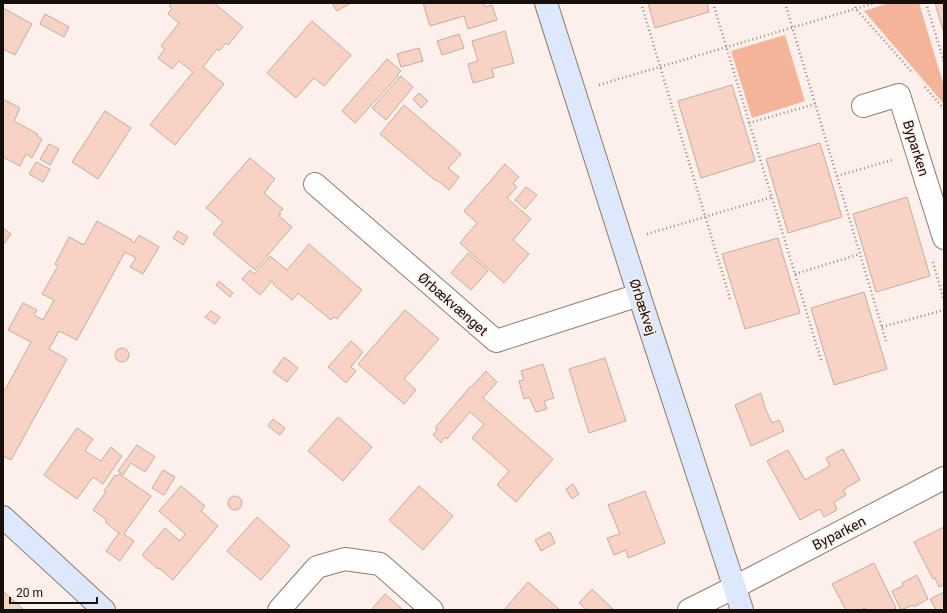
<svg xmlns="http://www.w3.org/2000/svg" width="947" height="613" viewBox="0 0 947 613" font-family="Roboto,sans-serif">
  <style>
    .grass { fill: #f4b499 }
    .building { fill: #f8d2c3; stroke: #c2ada4 }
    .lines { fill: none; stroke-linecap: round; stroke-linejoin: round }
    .street-casing { stroke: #8f7b73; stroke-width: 24 }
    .secondary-casing { stroke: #8f7b73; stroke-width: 24 }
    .path { stroke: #938984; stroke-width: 2.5; stroke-dasharray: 1 3; stroke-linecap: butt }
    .street { stroke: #fff; stroke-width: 22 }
    .secondary { stroke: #dee8fc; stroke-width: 22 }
    .labels { text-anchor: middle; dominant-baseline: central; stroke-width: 3; stroke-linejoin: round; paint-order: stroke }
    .street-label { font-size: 14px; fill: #160f0c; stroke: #fdf0ea }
  </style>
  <rect width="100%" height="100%" fill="#fdf0ea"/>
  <path class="grass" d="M889,3H919L944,86V104L864,11Z
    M785,35L805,101L752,118L731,51Z"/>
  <path class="building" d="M172,3H214L243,27L228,45L226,43L219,51L217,49L203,67L224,84L175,145L150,125L193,72L179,61L172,69L158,58L165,49L161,46L179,23L168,14L172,8L169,6Z
    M332,3H351L337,11Z
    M423,3H484L485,7L492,5L497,20L468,29L464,16L430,26Z
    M648,3H707L709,12L655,28Z
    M935,3H944V33Z
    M3,8L32,24L15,55L3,49Z
    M45,14L69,27L64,37L40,24Z
    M312,21L351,55L324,86L314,78L296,98L267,73Z
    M505,31L514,63L492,69L494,77L473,83L468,64L478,61L472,41Z
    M459,34L464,48L442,55L437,41Z
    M419,48L423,61L401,67L397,54Z
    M387,59L401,71L397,75L398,76L355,123L342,111Z
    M401,76L413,87L386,120L372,108Z
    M732,85L755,161L701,178L678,101Z
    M419,93L428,101L421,108L413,99Z
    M3,99L20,108L14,121L38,134L37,136L42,139L32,158L26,154L20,166L3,157Z
    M404,105L461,154L448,168L459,177L449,190L437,180L436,181L380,134Z
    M105,111L131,128L98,179L72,162Z
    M820,143L842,217L788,233L766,159Z
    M49,144L59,149L50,165L40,159Z
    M250,158L275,179L264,193L283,209L279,213L281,214L279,216L292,227L255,270L213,234L223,222L206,208Z
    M36,162L50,169L43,182L29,174Z
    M505,164L519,177L513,183L517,187L507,198L531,219L513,240L529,254L504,283L460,243L477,223L464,211Z
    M526,187L537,195L525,209L515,200Z
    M907,197L930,276L876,292L853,214Z
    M97,221L132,240L131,241L134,243L139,235L159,247L143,274L130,267L136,258L125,252L77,340L59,331L49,349L67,359L11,460L3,456V389L5,390L31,342L8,330L23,303L37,310L34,315L43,320L54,300L42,294L58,266L55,264L69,237L84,245Z
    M3,228L11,234L3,245Z
    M178,231L188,237L183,245L173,238Z
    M778,238L800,313L745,329L722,254Z
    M309,244L362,290L337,319L334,317L331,320L298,293L292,300L273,284L274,283L272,281L260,295L242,279L250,270L254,274L270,256L287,270Z
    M468,253L488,271L471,290L451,273Z
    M219,281L233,293L230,297L216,285Z
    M864,292L887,369L834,385L811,308Z
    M405,310L439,339L404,379L416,390L404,404L358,364Z
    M211,311L220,317L215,324L205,317Z
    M351,341L363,352L351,367L356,371L346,383L328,367Z
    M115 355a7 7 0 1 1 14 0a7 7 0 1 1-14 0Z
    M284,357L298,368L287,382L273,372Z
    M605,358L626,421L589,433L569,369Z
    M543,364L554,398L544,401L547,409L536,412L529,397L524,399L519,381L524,380L521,371Z
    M486,371L497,382L483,398L553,459L516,502L497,485L509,471L472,438L484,424L470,412L447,439L445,437L441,443L433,435L437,430L435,428L470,387H471Z
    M761,393L765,408L772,423L779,420L784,431L751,446L735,405Z
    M338,417L372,447L343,481L308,451Z
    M273,419L285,428L280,435L268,426Z
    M77,428L93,439L85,451L101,461L111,447L122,456L103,484L93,477L77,499L44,475Z
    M137,445L155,457L145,472L131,463L123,475L118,471Z
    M843,449L860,480L843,490L846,495L834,502L837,510L824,517L820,509L800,520L767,461L788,450L805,480L830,466L826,458Z
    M163,470L175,477L164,495L152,488Z
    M119,474L151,496L124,534L134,541L120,561L106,551L119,533L105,522L107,520L93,510L106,492L104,491L115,475L117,476Z
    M573,484L579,494L572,499L566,489Z
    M181,486L205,506L201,511L218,526L173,580L159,568L158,569L142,555L165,528L180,541L185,534L159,511Z
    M419,486L453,516L423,550L389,520Z
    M645,491L665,543L628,558L626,550L614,555L607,538L620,534L608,505Z
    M228 503a7 7 0 1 1 14 0a7 7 0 1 1-14 0Z
    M257,517L290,546L261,580L227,551Z
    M944,527V585L939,587L935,578L933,579L914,542Z
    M550,532L555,543L541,551L535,540Z
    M874,563L896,608L893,610H866L865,608L861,610H846L832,584Z
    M917,575L928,599L914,607L913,605L901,610L892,591L903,586L902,583Z
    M528,582L560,610H504Z
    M592,589L614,610H587L579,603Z
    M3,591L24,610H3Z
    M944,592V610H936L930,599Z
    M385,594L403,610H371Z"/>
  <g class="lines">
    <defs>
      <path id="street" d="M863,106L899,95L944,238
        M315,184L496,341L639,295
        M279,610L317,567L345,559L380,564L432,610
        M689,610L735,587L944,478"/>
      <path id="secondary" d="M546,3L639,295L742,610
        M3,517L104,610"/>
    </defs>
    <use href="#street" class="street-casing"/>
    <use href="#secondary" class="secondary-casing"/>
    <path class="path" d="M641,3L731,302
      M713,3L821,360
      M785,3L886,341
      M854,3L856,9L911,71
      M926,3L944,62
      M599,85L875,3
      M925,87L944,109
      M749,123L815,104
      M837,176L892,160
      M647,234L772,197
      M933,262L944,301
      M795,274L860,254
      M882,327L944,310"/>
    <use href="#street" class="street"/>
    <use href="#secondary" class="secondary"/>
  </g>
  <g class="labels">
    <g class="street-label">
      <text transform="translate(916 148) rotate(73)">Byparken</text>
      <text transform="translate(453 304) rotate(41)">Ørbækvænget</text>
      <text transform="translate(643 307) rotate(72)">Ørbækvej</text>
      <text transform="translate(839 533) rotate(-27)">Byparken</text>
    </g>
  </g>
  <rect width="947" height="613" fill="none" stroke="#160f0c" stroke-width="8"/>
  <path d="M10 597v6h87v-6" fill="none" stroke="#160f0c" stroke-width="2"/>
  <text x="16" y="597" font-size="12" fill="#160f0c" stroke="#fdf0ea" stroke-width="3" paint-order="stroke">20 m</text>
</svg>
